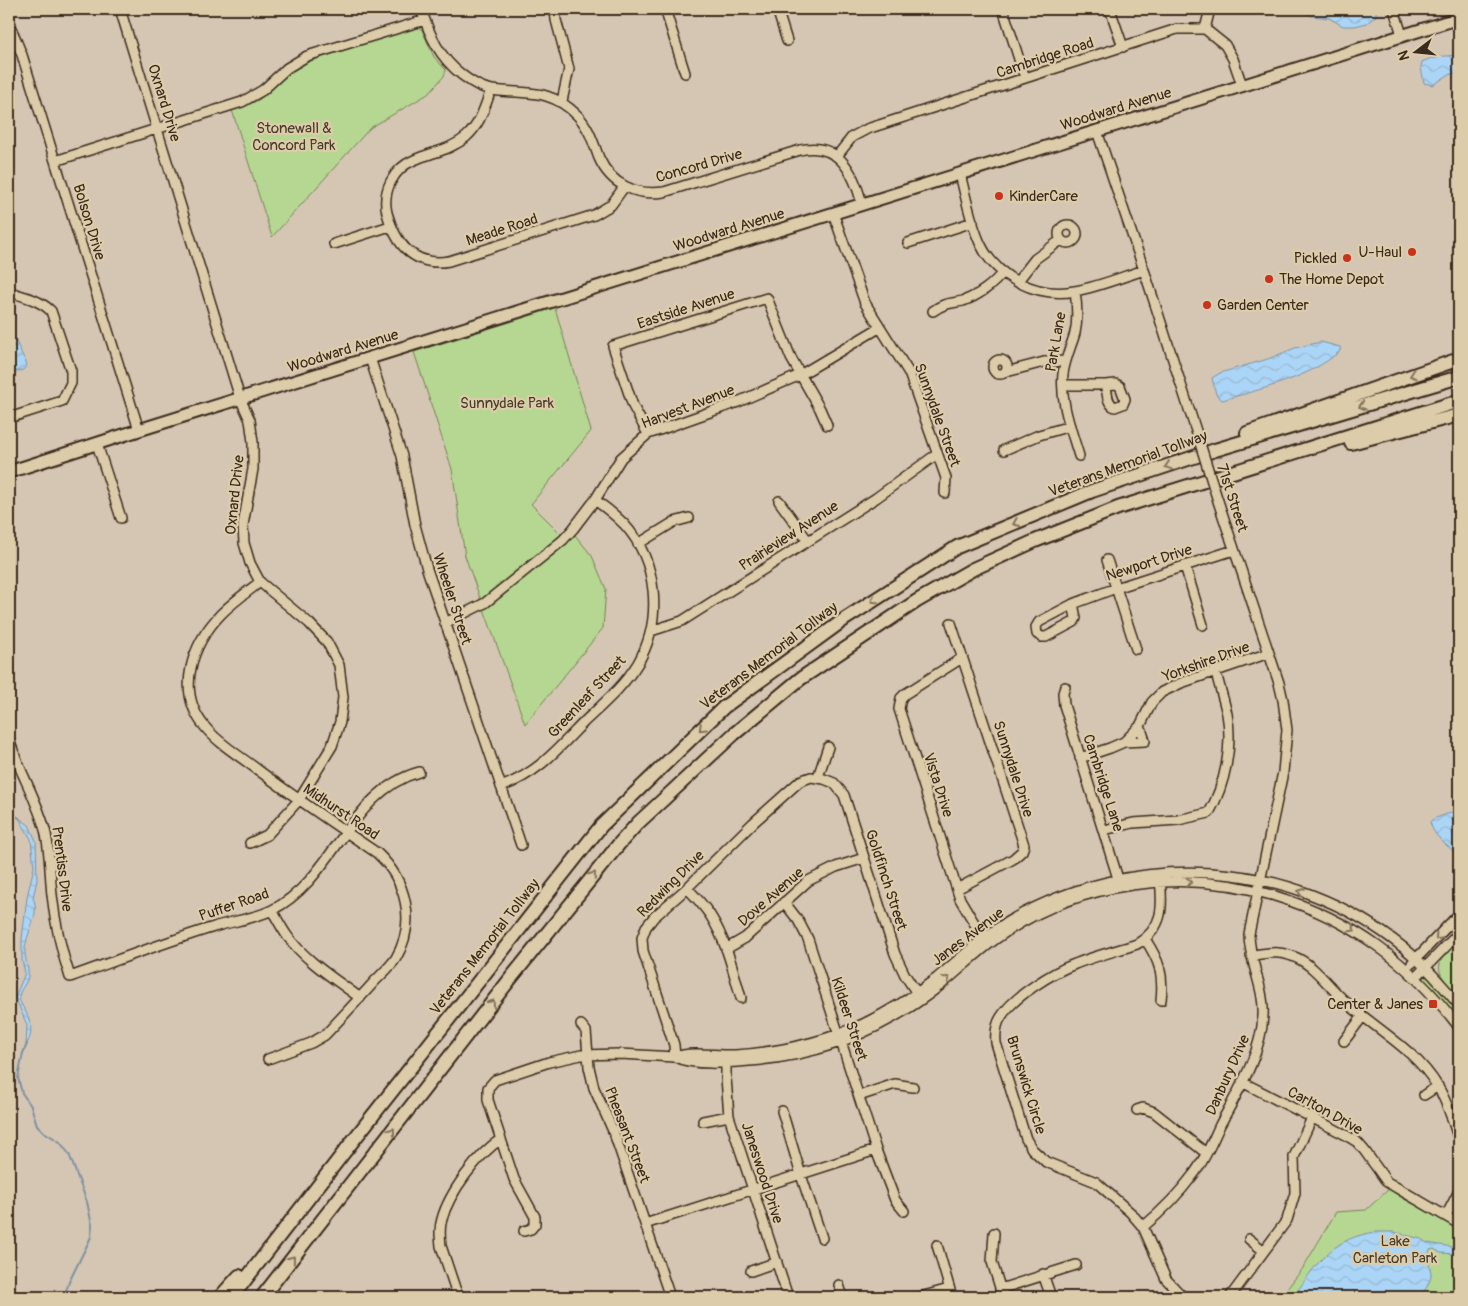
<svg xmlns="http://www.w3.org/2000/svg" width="1468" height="1306" viewBox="0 0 1468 1306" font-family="Pangolin,sans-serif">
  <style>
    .grass { fill: url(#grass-dots); stroke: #788058 }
    .park { fill: #b5d791; stroke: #788058 }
    .water { fill: url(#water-waves); stroke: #7e91a0 }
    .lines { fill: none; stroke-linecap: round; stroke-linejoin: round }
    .stream { stroke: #7e91a0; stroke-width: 2 }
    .minor-casing { stroke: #3b2a1e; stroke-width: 12 }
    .major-casing { stroke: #3b2a1e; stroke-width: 15 }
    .highway-casing { stroke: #3b2a1e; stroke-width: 16 }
    .minor { stroke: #ddcca9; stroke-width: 9 }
    .major { stroke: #ddcca9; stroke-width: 11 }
    .highway { stroke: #ddcca9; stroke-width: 12 }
    .minor-bridge-casing { stroke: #3b2a1e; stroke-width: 12; stroke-linecap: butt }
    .minor-bridge { stroke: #ddcca9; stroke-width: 9 }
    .oneway { stroke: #84735d }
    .poi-dot { fill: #c8321e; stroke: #ddcca9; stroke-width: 2 }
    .labels { text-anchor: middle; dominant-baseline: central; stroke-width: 4.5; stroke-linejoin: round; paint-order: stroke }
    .street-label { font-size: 15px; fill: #3b2a1e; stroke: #ddcca9 }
    .park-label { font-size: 15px; fill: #473b2a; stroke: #ddcca9 }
    .poi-label { font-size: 15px; fill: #3b2a1e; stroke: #ddcca9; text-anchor: start }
  </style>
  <defs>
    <pattern id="grass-dots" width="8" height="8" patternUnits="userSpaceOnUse" patternTransform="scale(1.25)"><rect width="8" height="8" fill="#b5d791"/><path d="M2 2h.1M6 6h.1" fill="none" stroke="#9db97d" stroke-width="1.8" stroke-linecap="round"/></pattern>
    <pattern id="water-waves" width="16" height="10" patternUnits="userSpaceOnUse" patternTransform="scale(1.25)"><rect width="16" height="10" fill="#abd5f6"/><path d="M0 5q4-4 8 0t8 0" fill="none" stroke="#94b7d2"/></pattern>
  </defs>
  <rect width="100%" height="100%" fill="#d4c6b3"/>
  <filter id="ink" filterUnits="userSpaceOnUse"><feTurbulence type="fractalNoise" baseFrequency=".02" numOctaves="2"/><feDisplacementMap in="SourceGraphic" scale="10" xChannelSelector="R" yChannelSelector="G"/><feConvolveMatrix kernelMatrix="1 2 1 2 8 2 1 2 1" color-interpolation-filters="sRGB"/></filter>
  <g filter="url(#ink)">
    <path class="grass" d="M1423,972L1459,1012V1019L1425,981Z"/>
    <path class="park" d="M414,27H418L422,30L434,57L446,70L444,76L428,94L370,128L272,237L232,110L246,106L260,99L291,72L308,62Z
      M555,308L591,431L531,504L568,541L575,535L592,556L606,589L603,628L525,724L465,556L452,469L414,352Z
      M1459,939V998C1434,969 1432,967 1459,939Z
      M1389,1189L1402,1198L1459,1228V1297H1281L1303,1268L1336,1212L1366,1210Z"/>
    <path class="water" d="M1297,9H1376V16L1367,23L1355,26H1343L1329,18L1312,16Z
      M1459,55V72L1448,75L1433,85L1424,83L1421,67L1422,62L1434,57Z
      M9,336L14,337L27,365L23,370L9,374Z
      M1321,342L1340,347V351C1309,378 1265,388 1226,399L1222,400L1216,394L1212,378L1220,373L1268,359L1295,348Z
      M1459,810V855C1448,847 1433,836 1430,822L1433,819Z
      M19,818L29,825L36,841L37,880L33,898C40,912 29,929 26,943C22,957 30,967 28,977C26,985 19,990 19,998C20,1003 22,1005 24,1009C31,1020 34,1034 26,1045L27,1025L15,997L25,973L22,960V939L27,897L34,867L31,839Z
      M1376,1232H1394L1421,1239L1427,1243L1459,1248V1256L1457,1254L1441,1253L1434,1249L1430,1250C1425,1259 1431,1265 1431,1275C1430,1283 1425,1290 1420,1297H1290L1297,1292C1318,1260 1336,1237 1376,1232Z"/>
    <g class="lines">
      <path class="stream" d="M9,811L19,818
        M27,1044L23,1053L18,1078L22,1093L31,1106L37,1125L44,1132L60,1142L69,1154L87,1202L92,1225L91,1237L69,1282L64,1297"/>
      <defs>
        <path id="minor" d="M120,9L240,398L250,420L253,442V469L243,525L244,543L250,563L260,582L309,623L327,642L339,665L343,697L340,722L332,746L299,800L267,835L250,843
          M421,9C430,36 439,57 462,75C471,82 480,88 492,90C526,95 549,87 577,115C589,127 593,142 599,158C611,185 636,196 664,192L800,150C839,141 854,173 862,204
          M555,9L556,20L569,69L562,101
          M665,9L685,73
          M777,9L787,41
          M1003,9L1025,78
          M1110,9L1123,47
          M1394,9L1402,35
          M9,23L22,55L139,430
          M1205,29L1210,9
          M491,90C485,106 480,125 466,137C451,150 432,152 414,160C393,169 382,191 387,213C391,227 396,240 407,250C419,261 433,264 449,261L594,215L611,205L624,187
          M1097,131L1144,270L1198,437
          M837,156L852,137L867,129L1177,29H1205L1225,45L1233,59L1242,85
          M55,161L242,102L263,90L287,68L307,56L425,20
          M960,174C966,197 970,221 980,243C996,278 1037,298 1075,291C1098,287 1122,277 1144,270
          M833,213L865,303L909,373L946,478L945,493
          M1059 234a9 9 0 1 1 18 0a9 9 0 1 1-18 0Z
          M908,243L973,222
          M334,244L390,226
          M1017,282L1035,259L1061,240
          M1075,291C1077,305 1078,320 1075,333C1071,347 1065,359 1063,374C1060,402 1071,429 1079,456
          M9,292C23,296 40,300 51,311L71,371V383L62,401L9,418
          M933,311C946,302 950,304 963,301C978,296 994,284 1003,272
          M370,358L402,456L415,525L427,569L521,845
          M993 367a7 7 0 1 1 14 0a7 7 0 1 1-14 0Z
          M1006,370L1010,371L1044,362L1066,361
          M1063,385H1106C1107,393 1107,404 1115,407L1123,404L1125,399L1120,386L1116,384L1106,385
          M648,434L633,406L613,346L767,298L791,358L820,409L827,425
          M97,444L121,518
          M1004,450L1039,435L1070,426
          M779,501L808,541
          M638,544L674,522L689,518
          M1107,560L1136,649
          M1185,566L1203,625
          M260,582C247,592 233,602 221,614C192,644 175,691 205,727C219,744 240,756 258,770C297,799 337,826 377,853C406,880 417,922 396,958C391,966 382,974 375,981C359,999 342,1017 325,1035L311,1043L268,1059
          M1073,604L1116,588L1234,550
          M1073,604L1076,618L1074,622L1046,637H1042L1037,634L1036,627L1039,622Z
          M445,623L485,603L563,540L573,529L595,500L621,458L648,434L738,402L800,375L879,328
          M951,623L1024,845L1022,851L1013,859L957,889
          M651,631L682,621L876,498L937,454
          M962,658L905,694L901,698L899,709L960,899L986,943
          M1065,687L1063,693L1064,705L1120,885
          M9,739C19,772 38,800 46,834C50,854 50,875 52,895C55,923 61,950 70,977C118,960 165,942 214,927C232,921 254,919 272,910C334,879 350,791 419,772
          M1124,742L1140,726
          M1080,758L1110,748L1124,742L1145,741L1140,726L1152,702L1162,692L1181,683L1269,653
          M818,777L828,747
          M501,787C538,773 557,750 584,722C603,704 624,686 638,663C663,620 658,561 624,524C615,515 605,507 595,500
          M1104,830L1133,823L1178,820L1209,813C1225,785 1233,746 1227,714C1224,700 1219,686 1216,672
          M1160,879C1163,906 1164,928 1137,944C1116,951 1095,956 1075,964C1053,972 1013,997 1001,1017C996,1025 995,1033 996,1043L1026,1139L1032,1149L1046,1162L1096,1182L1131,1213L1143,1227L1166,1279L1183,1297
          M687,888C695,896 703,905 710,915C726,940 733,970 741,998
          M784,902L798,920L808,939L876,1150L895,1200L904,1211
          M272,910C277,919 282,929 288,937C307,962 335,979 360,998
          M1145,939C1159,960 1164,974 1161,1000
          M726,949L745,938L808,881L836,867L864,858
          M1251,955C1265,954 1277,950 1292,956C1315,964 1328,987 1346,1002C1377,1030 1416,1050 1438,1087C1448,1103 1453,1122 1459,1140
          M1412,963L1459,914
          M1416,977L1459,933
          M581,1025L586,1031L589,1067L594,1088L614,1133L670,1297
          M1344,1041L1363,1016
          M675,1057C694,1066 727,1063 749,1061C820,1056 886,1029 942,984C962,968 979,950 1000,936C1079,881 1184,868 1275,896C1353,920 1410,963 1459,1027
          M675,1057L674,1045L643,951L642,938L646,927L654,917L687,888L753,823L800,781L811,777L824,779L834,783L844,795L895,954L905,975L920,998
          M726,1057V1078L729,1116L788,1297
          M1242,1082L1344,1134L1357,1142L1364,1150L1387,1182L1459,1224
          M1424,1095L1438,1086
          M859,1096L895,1084L913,1087
          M1137,1110L1143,1108L1154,1112L1206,1153
          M782,1111L801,1175L822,1238
          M703,1121L729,1116
          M1446,1216L1459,1191
          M645,1224L876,1150
          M1143,1227C1161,1212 1179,1194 1193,1175C1205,1160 1212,1142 1220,1125C1238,1091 1261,1055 1263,1016C1265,988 1249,963 1249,934L1283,772L1287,730L1283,700L1279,683L1218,501
          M524,1231L531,1229L535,1224V1217L514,1179L488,1100V1088L495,1080L549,1062L581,1055L620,1054L675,1057C693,1051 716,1056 735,1055C779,1052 822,1043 863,1024C889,1012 914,996 937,978C961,958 982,937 1009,921C1135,849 1290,856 1404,948C1425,965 1442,985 1459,1005
          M994,1233L992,1262L1003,1297
          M1249,1239L1264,1251
          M937,1245L952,1297
          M751,1271L777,1262
          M1043,1274L1051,1297
          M839,1285L843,1297
          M1000,1289L1076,1265
          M458,1297L441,1246C440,1237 439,1228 442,1219C449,1193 478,1154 501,1139
          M920,1297L949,1289
          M1230,1297L1287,1220L1295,1193L1294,1157L1312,1118"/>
        <path id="major" d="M9,472L139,430L1459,18"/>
        <path id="highway" d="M1247,433L1459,359
          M1351,443L1459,415
          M220,1297L239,1276
          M232,1297L359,1133L601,826L724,707L845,619L957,547L1092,491L1215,450L1459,377
          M262,1297L511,978L619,844L638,823L734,734L800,679L917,601L973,569L1035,541L1118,508L1459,401"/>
      </defs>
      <use href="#minor" class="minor-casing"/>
      <use href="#major" class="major-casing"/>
      <use href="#highway" class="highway-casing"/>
      <use href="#minor" class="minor"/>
      <use href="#major" class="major"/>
      <use href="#highway" class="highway"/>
      <defs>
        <path id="minor-bridge" d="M1198,437L1218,501"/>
      </defs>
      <use href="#minor-bridge" class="minor-bridge-casing"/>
      <use href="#minor-bridge" class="minor-bridge"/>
    </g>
    <defs><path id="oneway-chevron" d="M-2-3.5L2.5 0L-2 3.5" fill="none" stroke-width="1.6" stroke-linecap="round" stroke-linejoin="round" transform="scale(1.25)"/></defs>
    <g class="oneway">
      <use href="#oneway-chevron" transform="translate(1413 375) rotate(161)"/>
      <use href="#oneway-chevron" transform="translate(1362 406) rotate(163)"/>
      <use href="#oneway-chevron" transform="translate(1168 466) rotate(162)"/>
      <use href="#oneway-chevron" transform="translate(1016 523) rotate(157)"/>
      <use href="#oneway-chevron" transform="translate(874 600) rotate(148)"/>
      <use href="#oneway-chevron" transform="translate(702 728) rotate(136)"/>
      <use href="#oneway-chevron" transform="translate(593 875) rotate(-51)"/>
      <use href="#oneway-chevron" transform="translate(1189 882) rotate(1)"/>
      <use href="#oneway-chevron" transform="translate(1301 892) rotate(-160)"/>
      <use href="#oneway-chevron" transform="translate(1352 929) rotate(30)"/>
      <use href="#oneway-chevron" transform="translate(1438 937) rotate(133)"/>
      <use href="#oneway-chevron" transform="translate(947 979) rotate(-41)"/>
      <use href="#oneway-chevron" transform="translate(492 1003) rotate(-52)"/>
      <use href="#oneway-chevron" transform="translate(392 1131) rotate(-52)"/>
      <use href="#oneway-chevron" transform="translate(292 1259) rotate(-52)"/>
    </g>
  </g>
  <g class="poi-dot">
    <circle cx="999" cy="196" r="5"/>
    <circle cx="1412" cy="252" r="5"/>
    <circle cx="1347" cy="258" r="5"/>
    <circle cx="1269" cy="279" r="5"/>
    <circle cx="1207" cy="305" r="5"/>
    <rect x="1428" y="999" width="10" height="10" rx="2.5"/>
  </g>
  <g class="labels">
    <g class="street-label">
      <text transform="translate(1045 58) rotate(-18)">Cambridge Road</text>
      <text transform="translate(164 103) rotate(73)">Oxnard Drive</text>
      <text transform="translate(1116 109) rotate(-17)">Woodward Avenue</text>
      <text transform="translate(699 166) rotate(-16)">Concord Drive</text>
      <text transform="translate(89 222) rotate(73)">Bolson Drive</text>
      <text transform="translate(502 230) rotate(-18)">Meade Road</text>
      <text transform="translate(729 230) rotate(-17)">Woodward Avenue</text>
      <text transform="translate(686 309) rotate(-18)">Eastside Avenue</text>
      <text transform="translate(1056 342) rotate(-80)">Park Lane</text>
      <text transform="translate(343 351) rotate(-17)">Woodward Avenue</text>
      <text transform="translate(688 407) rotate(-21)">Harvest Avenue</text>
      <text transform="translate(937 415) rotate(70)">Sunnydale Street</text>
      <text transform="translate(1128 464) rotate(-20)">Veterans Memorial Tollway</text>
      <text transform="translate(235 495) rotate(-84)">Oxnard Drive</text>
      <text transform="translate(1232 498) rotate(72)">71st Street</text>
      <text transform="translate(789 536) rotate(-33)">Prairieview Avenue</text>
      <text transform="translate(1149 563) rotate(-18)">Newport Drive</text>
      <text transform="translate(452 599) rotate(72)">Wheeler Street</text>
      <text transform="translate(769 656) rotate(-37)">Veterans Memorial Tollway</text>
      <text transform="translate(1206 662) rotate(-20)">Yorkshire Drive</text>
      <text transform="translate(587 697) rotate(-47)">Greenleaf Street</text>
      <text transform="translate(1013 769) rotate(72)">Sunnydale Drive</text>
      <text transform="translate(1103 783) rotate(72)">Cambridge Lane</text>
      <text transform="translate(938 785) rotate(72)">Vista Drive</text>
      <text transform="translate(341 812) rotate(34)">Midhurst Road</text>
      <text transform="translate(62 869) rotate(83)">Prentiss Drive</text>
      <text transform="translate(886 880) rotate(72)">Goldfinch Street</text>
      <text transform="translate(671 884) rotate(-45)">Redwing Drive</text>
      <text transform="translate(771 897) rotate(-41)">Dove Avenue</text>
      <text transform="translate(234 905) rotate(-19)">Puffer Road</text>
      <text transform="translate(968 937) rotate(-37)">Janes Avenue</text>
      <text transform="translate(485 947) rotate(-52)">Veterans Memorial Tollway</text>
      <text transform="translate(849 1019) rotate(72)">Kildeer Street</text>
      <text transform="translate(1228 1075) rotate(-66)">Danbury Drive</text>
      <text transform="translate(1026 1085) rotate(73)">Brunswick Circle</text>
      <text transform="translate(1325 1111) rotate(29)">Carlton Drive</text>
      <text transform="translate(627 1135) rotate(69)">Pheasant Street</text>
      <text transform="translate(762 1173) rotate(72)">Janeswood Drive</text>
    </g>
    <g class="park-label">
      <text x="294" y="128">Stonewall &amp;<tspan x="294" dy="17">Concord Park</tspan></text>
      <text x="507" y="403">Sunnydale Park</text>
      <text x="1395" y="1241">Lake<tspan x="1395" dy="17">Carleton Park</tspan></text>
    </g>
    <g class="poi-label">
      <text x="1009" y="196">KinderCare</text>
      <text x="1402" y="252" text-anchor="end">U-Haul</text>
      <text x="1337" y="258" text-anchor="end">Pickled</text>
      <text x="1279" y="279">The Home Depot</text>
      <text x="1217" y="305">Garden Center</text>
      <text x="1423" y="1004" text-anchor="end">Center &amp; Janes</text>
    </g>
  </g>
  <rect width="1468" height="1306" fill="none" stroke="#ddcca9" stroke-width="30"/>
  <rect x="15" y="15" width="1438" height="1276" fill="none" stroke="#3b2a1e" stroke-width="2" filter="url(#ink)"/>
  <g transform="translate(1416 52) rotate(254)" stroke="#ddcca9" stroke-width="4" paint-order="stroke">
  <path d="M0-4L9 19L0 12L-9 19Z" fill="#3b2a1e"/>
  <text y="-8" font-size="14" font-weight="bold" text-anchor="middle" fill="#3b2a1e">N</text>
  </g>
</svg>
